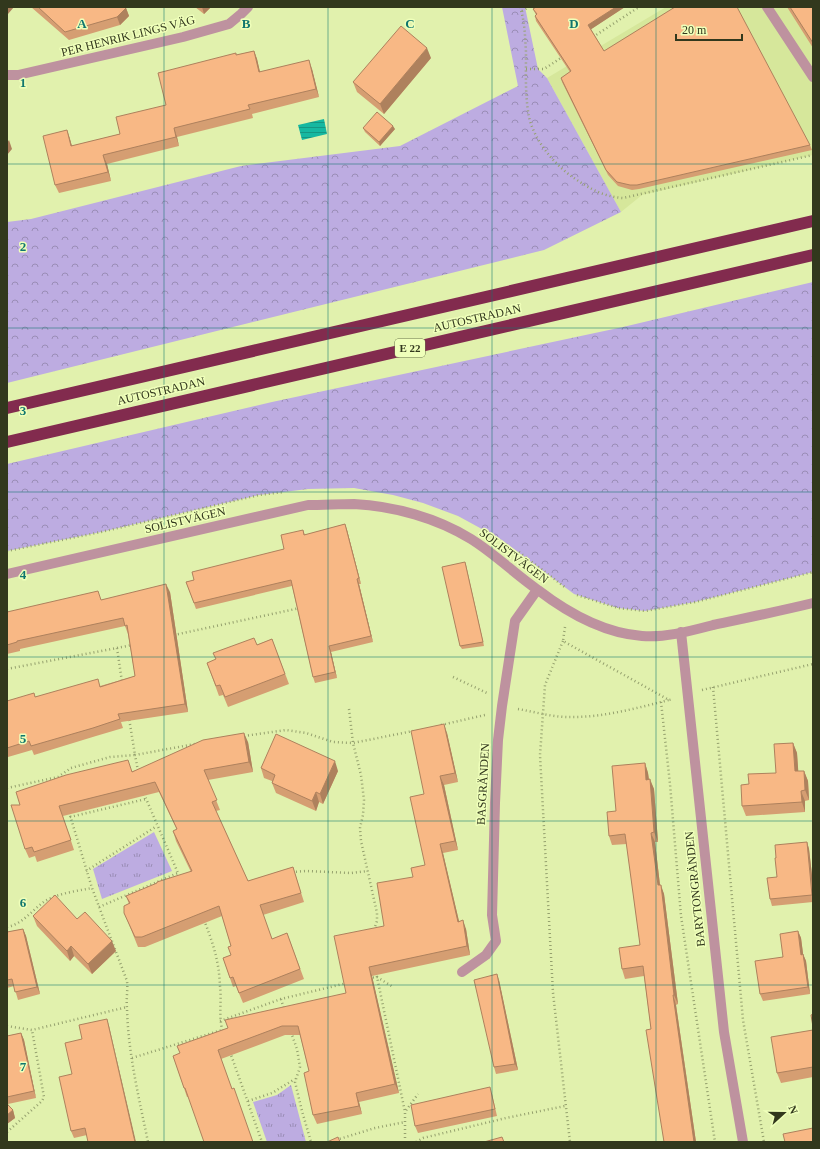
<svg xmlns="http://www.w3.org/2000/svg" width="820" height="1149" viewBox="0 0 820 1149" font-family="Georgia,serif">
  <style>
    .built { fill: #d6e79b }
    .grass { fill: url(#grass-tufts) }
    .forest { fill: url(#forest-crowns) }
    .water { fill: url(#water-rules) }
    .lines { fill: none; stroke-linecap: round; stroke-linejoin: round }
    .path { stroke: #95a16e; stroke-width: 2.5; stroke-dasharray: 1 3; stroke-linecap: butt }
    .lane { stroke: #be929f; stroke-width: 10 }
    .street { stroke: #be929f; stroke-width: 10 }
    .highway { stroke: #822b4e; stroke-width: 12 }
    .wall { fill: #d59e72 }
    .shaded-wall { fill: #ae815d }
    .building { fill: #f8b885; stroke: #ae815d }
    .grid { fill: none; stroke: #0f766e; stroke-width: 1; stroke-opacity: 0.55 }
    .labels { text-anchor: middle; dominant-baseline: central; stroke-width: 3; stroke-linejoin: round; paint-order: stroke }
    .shield { fill: #efffba; stroke: #6b744c; stroke-width: 1 }
    .shield-label { font-size: 11px; font-weight: bold; fill: #32381d }
    .street-label { font-size: 12px; fill: #32381d; stroke: #efffba }
    .grid-label { font-size: 13px; text-anchor: middle; font-weight: bold; fill: #0f766e; stroke: #efffba; stroke-width: 3; stroke-linejoin: round; paint-order: stroke }
  </style>
  <defs>
    <pattern id="grass-tufts" width="24" height="20" patternUnits="userSpaceOnUse"><rect width="24" height="20" fill="#bdace1"/><path d="M3 7l-1-3M5 7V3M7 7l1-3M15 17l-1-3M17 17v-4M19 17l1-3" fill="none" stroke="#9a8db6"/></pattern>
    <pattern id="forest-crowns" width="20" height="18" patternUnits="userSpaceOnUse"><rect width="20" height="18" fill="#bdace1"/><path d="M2 6a3 3 0 1 1 6 0M12 15a3 3 0 1 1 6 0" fill="none" stroke="#9a8db6"/></pattern>
    <pattern id="water-rules" width="6" height="5" patternUnits="userSpaceOnUse"><rect width="6" height="5" fill="#16b8a1"/><path d="M0 2.5h6" fill="none" stroke="#159783"/></pattern>
  </defs>
  <rect width="100%" height="100%" fill="#e1f1ad"/>
  <path class="built" d="M666,7H813V155L642,195L621,212L547,78Z"/>
  <path class="grass" d="M154,832L172,871L102,899L93,869Z
    M291,1085L306,1142H267L253,1102L277,1095Z"/>
  <path class="forest" d="M502,7H525L538,69L547,78L621,212L544,250L7,383V222L31,219L241,166L400,146L518,86Z
    M813,282V572L695,602L645,611L618,608L574,594L502,540L458,516L423,503L393,495L354,488L308,489L259,495L101,532L7,551V464L272,402L623,327Z"/>
  <path class="water" d="M324,119L327,134L302,140L298,125Z"/>
  <g class="lines">
    <path class="path" d="M520,7C525,22 525,37 526,52C526,74 525,96 529,117C534,139 552,162 571,176C587,187 603,197 623,198L813,155
      M522,11L529,7
      M593,37L639,7
      M526,69H544L564,56
      M7,551L101,532L259,495L284,492
      M519,552L566,588
      M577,595L618,608L645,611L695,602L813,572
      M565,627L563,641L669,700L673,699
      M174,635L300,608
      M563,641L545,685L540,755L553,993L570,1142
      M117,648L132,645
      M7,669L117,648L122,682
      M453,677L487,693
      M713,687L743,1020L764,1142
      M702,690L813,664
      M661,702L670,784L681,916L715,1142
      M349,709L353,743L361,775L364,800L363,815L360,828L361,841L377,913V921L374,930
      M518,709C536,712 555,718 573,717C605,717 637,708 669,700
      M441,725L485,715
      M244,736L286,730L306,733L333,742L353,743L413,731
      M138,771L135,755L195,744
      M7,788L58,777L71,768L110,757L135,755L129,718
      M144,794L178,873
      M69,812L92,888
      M70,817L146,799
      M86,871L157,826
      M292,872L306,871L351,873L368,871
      M99,907L178,873L179,874
      M204,920C213,943 219,961 220,986C222,1001 218,1017 223,1032
      M7,927C23,924 32,910 45,901C59,893 77,891 92,888L127,981C128,990 126,999 127,1008C128,1053 139,1098 148,1142
      M376,972L405,1112
      M369,978L377,977L393,987
      M281,999L284,1009
      M220,1021L281,999L347,983
      M7,1026L32,1030L127,1007
      M291,1032L297,1049L300,1067L295,1082L302,1111L311,1142
      M230,1052L262,1142
      M132,1058L222,1030
      M248,1101L272,1093L295,1079
      M7,1132L42,1101L44,1097L32,1030
      M336,1140L375,1128L405,1122
      M405,1142V1112L418,1094
      M416,1142L423,1138L506,1118L565,1106"/>
    <path class="lane" d="M767,7L813,77"/>
    <path class="street" d="M7,75H18L183,37L229,24L241,14L248,7
      M7,574L308,505C323,505 339,504 354,504C394,506 437,518 471,539C495,554 515,574 538,590C568,613 603,633 642,636C665,638 690,631 713,625C746,618 780,611 813,603
      M681,632L724,1032L743,1142
      M462,972L486,955L496,941L492,915L495,803L498,740L502,706L515,621L537,590"/>
    <path class="highway" d="M7,408L813,221
      M7,442L813,255"/>
  </g>
  <path class="wall" d="M31,7H125L126,8L129,16L120,25L69,40Z
    M195,7H211L204,14Z
    M536,7H625L591,29L604,51L810,145L812,150L639,189L632,190L618,186L608,175L562,82L561,78L570,72L536,21L535,16L536,15L533,9Z
    M787,7H813V48Z
    M254,51L257,59L260,72L312,69L319,97L252,114L253,118L177,137L179,146L107,164L111,181L59,193L55,185L67,130L72,146L120,134L166,105L236,55Z
    M431,58L384,114L357,92L353,82Z
    M363,128L395,129L380,146L365,132Z
    M345,524L347,530L361,584H359L373,642L331,652L337,678L315,683L313,677L292,586L196,609L186,582L194,580L284,549L303,530L305,535Z
    M465,562L484,646L462,649L460,646Z
    M170,592L188,712L121,722L123,728L96,736L34,755L32,750L8,757L7,754V701L35,697L100,686L135,676L128,634L125,626L20,649V651L7,654V612L102,600Z
    M272,639L289,684L228,707L223,695L219,696L207,663Z
    M447,733L458,782L444,785L458,850L443,853L459,921L466,929L470,955L372,976L399,1093L359,1102L362,1114L317,1124L313,1115L309,1071L300,1035H285L221,1059L232,1089L253,1142L189,1097H187L173,1056L346,993L413,877L425,865L424,794Z
    M248,742L253,772L208,780L220,810L216,811L248,881L293,867L304,902L263,915L272,939L287,933L304,979L243,1003L236,986L233,987L223,958L231,955V946L222,916L145,947H138L128,922L124,913L129,904L126,896L191,872L176,841L173,831L177,830L159,792L63,816L74,850L37,862L35,856L29,858L25,849L20,805L133,771Z
    M793,743L797,753L798,771H804L808,781L809,800L805,801V812L746,816L742,806L749,784L776,773Z
    M645,763L648,773L649,779L654,789L658,842H655L660,885L664,894L678,1004L676,1005L696,1142H664L651,1029L644,976L625,979L622,969L640,945L627,844L612,845L609,836L616,811Z
    M261,768L338,771L323,804L319,802L316,811L276,793L272,783V781L264,778Z
    M807,842L809,849L813,884V902L772,906L770,899L777,877Z
    M33,916L77,919L116,951L92,974L74,956L70,961L37,926Z
    M23,929L26,936L40,994L18,1000L14,986L7,988V932Z
    M798,931L801,938L803,954L806,961L810,994L763,1001L760,994Z
    M499,980L518,1070L496,1074L494,1067Z
    M109,1026L87,1135L74,1138L71,1131L72,1074L82,1039Z
    M813,1030V1077L781,1083L777,1073Z
    M21,1033L24,1040L36,1098L8,1104L13,1110L15,1118L7,1124V1036Z
    M492,1094L497,1116L418,1133L415,1126Z"/>
  <path class="shaded-wall" d="M7,7H14L8,14L7,13Z
    M202,7H211L204,14Z
    M616,7H625L590,30L588,25Z
    M126,8L129,16L120,25L117,17Z
    M427,48L431,58L384,114L380,104Z
    M254,51L257,59L262,81L259,72Z
    M309,60L312,69L319,97L316,89Z
    M393,126L395,129L380,146L379,142Z
    M174,128L177,137L179,146L176,137Z
    M67,130L70,139L74,154L71,146Z
    M9,140L12,149L7,155V143Z
    M103,155L107,164L111,181L108,172Z
    M345,524L347,530L361,584L359,578Z
    M465,562L466,565L484,646L483,642Z
    M357,579L359,584L373,642L371,636Z
    M166,584L170,592L188,712L185,704Z
    M329,646L331,652L337,678L335,672Z
    M444,724L447,733L458,782L455,773Z
    M244,733L248,742L253,772L249,762Z
    M793,743L797,753L799,781L795,771Z
    M335,761L338,771L323,804L320,794Z
    M645,763L648,773L650,789L646,780Z
    M804,771L808,781L809,800L805,790Z
    M440,776L444,785L458,850L455,841Z
    M650,779L654,789L658,842L654,832Z
    M801,791L805,801V812L802,802Z
    M316,792L319,802L316,811L312,801Z
    M651,833L655,842L661,894L658,885Z
    M807,842L809,849L813,884V896Z
    M440,844L443,853L461,930L458,922Z
    M661,885L664,894L678,1004L674,995Z
    M463,920L466,929L470,955L467,946Z
    M23,929L26,936L40,994L37,987Z
    M798,931L801,938L804,961L801,955Z
    M112,941L116,951L92,974L88,964Z
    M71,946L74,956L70,961L67,951Z
    M803,954L806,961L810,994L808,987Z
    M369,967L372,976L399,1093L395,1084Z
    M497,974L499,980L518,1070L515,1064Z
    M673,995L676,1005L696,1142H694Z
    M107,1019L109,1026L136,1142H135Z
    M21,1033L24,1040L36,1098L34,1091Z
    M356,1093L359,1102L362,1114L359,1106Z
    M13,1110L15,1118L7,1124V1115Z"/>
  <path class="building" d="M38,7H125L126,8L117,17L65,32Z
    M536,7H616L588,25L604,51L675,7H737L810,145L637,185H630L617,182L606,170L561,78L571,71L535,16L537,14L533,9Z
    M790,7H813V43Z
    M401,26L427,48L380,104L353,82Z
    M254,51L259,72L309,60L316,89L248,105L250,109L174,128L176,137L103,155L108,172L55,185L43,136L67,130L71,146L120,134L116,117L166,105L158,73L236,53V55Z
    M377,112L393,126L379,142L363,128Z
    M345,524L359,578L357,579L371,636L329,646L335,672L313,677L291,580L194,603L186,582L194,580L192,572L284,549L281,535L303,530L304,535Z
    M465,562L483,642L460,646L442,567Z
    M166,584L185,704L118,714L120,719L93,728L31,746L29,741L7,748V701L34,693L35,697L98,679L100,687L135,676L127,625L125,626L123,618L17,641V642L7,645V612L98,591L101,600Z
    M254,638L257,645L272,639L285,674L225,697L220,685L216,686L207,663L216,659L213,653Z
    M444,724L455,773L440,776L455,841L440,844L458,922L463,920L467,946L369,967L395,1084L356,1093L359,1106L313,1115L304,1073L309,1071L298,1026H282L218,1050L232,1089L234,1088L253,1142H204L185,1088H184L173,1056L180,1053L177,1046L228,1028L225,1020L346,993L334,936L384,926L377,883L413,877L411,868L425,865L410,797L424,794L411,731Z
    M244,733L249,762L204,770L217,800L212,802L248,881L293,867L301,893L260,905L272,939L287,933L300,969L239,993L233,977L230,978L223,958L231,955L228,947L231,946L219,906L142,937H135L124,913V906L130,903L126,896L157,883V882L192,871L173,831L177,829L155,782L59,806L71,840L34,852L32,847L25,849L11,805H20L16,792L66,775L128,760L132,772L203,740Z
    M276,734L335,761L320,794L316,792L312,801L272,783L275,775L261,768Z
    M793,743L795,771H804L805,790L801,791L802,802L742,806L741,785L749,784L748,774L776,773L774,744Z
    M645,763L646,780L650,779L654,832L651,833L658,885H661L674,995H673L694,1142H664L646,1030L651,1029L643,966L622,969L619,948L640,945L625,834L609,836L607,812L616,811L612,766Z
    M807,842L812,895L770,899L767,878L777,877L775,858H776L775,845Z
    M55,895L77,919L85,912L112,941L88,964L71,946L67,951L33,916Z
    M23,929L37,987L15,992L12,979L7,980V932Z
    M798,931L801,955L803,954L808,987L760,994L755,961L783,957L780,934Z
    M497,974L515,1064L494,1067L474,980Z
    M813,1014V1027L811,1015Z
    M107,1019L135,1142H88L85,1128L71,1131L59,1077L72,1074L65,1043L82,1039L79,1025Z
    M813,1030V1067L777,1073L771,1037Z
    M21,1033L34,1091L7,1097V1036Z
    M490,1087L495,1109L415,1126L411,1105Z
    M7,1104L13,1110L7,1115Z
    M813,1128V1142H785L783,1134Z
    M338,1137L340,1142H327Z
    M502,1137L504,1142H484Z"/>
  <path class="grid" d="M164,7V1142M328,7V1142M492,7V1142M656,7V1142M7,164H813M7,328H813M7,492H813M7,657H813M7,821H813M7,985H813"/>
  <g class="labels">
    <rect class="shield" x="395" y="339" width="30" height="18" rx="3"/>
    <g class="shield-label">
      <text x="410" y="348">E 22</text>
    </g>
    <g class="street-label">
      <text transform="translate(128 36) rotate(-14)">PER HENRIK LINGS VÄG</text>
      <text transform="translate(477 318) rotate(-13)">AUTOSTRADAN</text>
      <text transform="translate(161 391) rotate(-13)">AUTOSTRADAN</text>
      <text transform="translate(185 520) rotate(-13)">SOLISTVÄGEN</text>
      <text transform="translate(514 556) rotate(37)">SOLISTVÄGEN</text>
      <text transform="translate(483 784) rotate(-87)">BASGRÄNDEN</text>
      <text transform="translate(695 889) rotate(-96)">BARYTONGRÄNDEN</text>
    </g>
  </g>
  <g class="grid-label">
    <text x="82" y="28">A</text>
    <text x="246" y="28">B</text>
    <text x="410" y="28">C</text>
    <text x="574" y="28">D</text>
    <text x="23" y="87">1</text>
    <text x="23" y="251">2</text>
    <text x="23" y="415">3</text>
    <text x="23" y="579">4</text>
    <text x="23" y="743">5</text>
    <text x="23" y="907">6</text>
    <text x="23" y="1071">7</text>
  </g>
  <rect width="820" height="1149" fill="none" stroke="#32381d" stroke-width="16"/>
  <g transform="translate(784 1113) rotate(69)" stroke="#efffba" stroke-width="3" paint-order="stroke">
  <path d="M0-3L7 15L0 10L-7 15Z" fill="#32381d"/>
  <text y="-6" font-size="11" font-weight="bold" text-anchor="middle" fill="#32381d">N</text>
  </g>
  <path d="M676 34v6h66v-6" fill="none" stroke="#32381d" stroke-width="2"/>
  <text x="682" y="34" font-size="12" fill="#32381d" stroke="#efffba" stroke-width="3" paint-order="stroke">20 m</text>
</svg>
